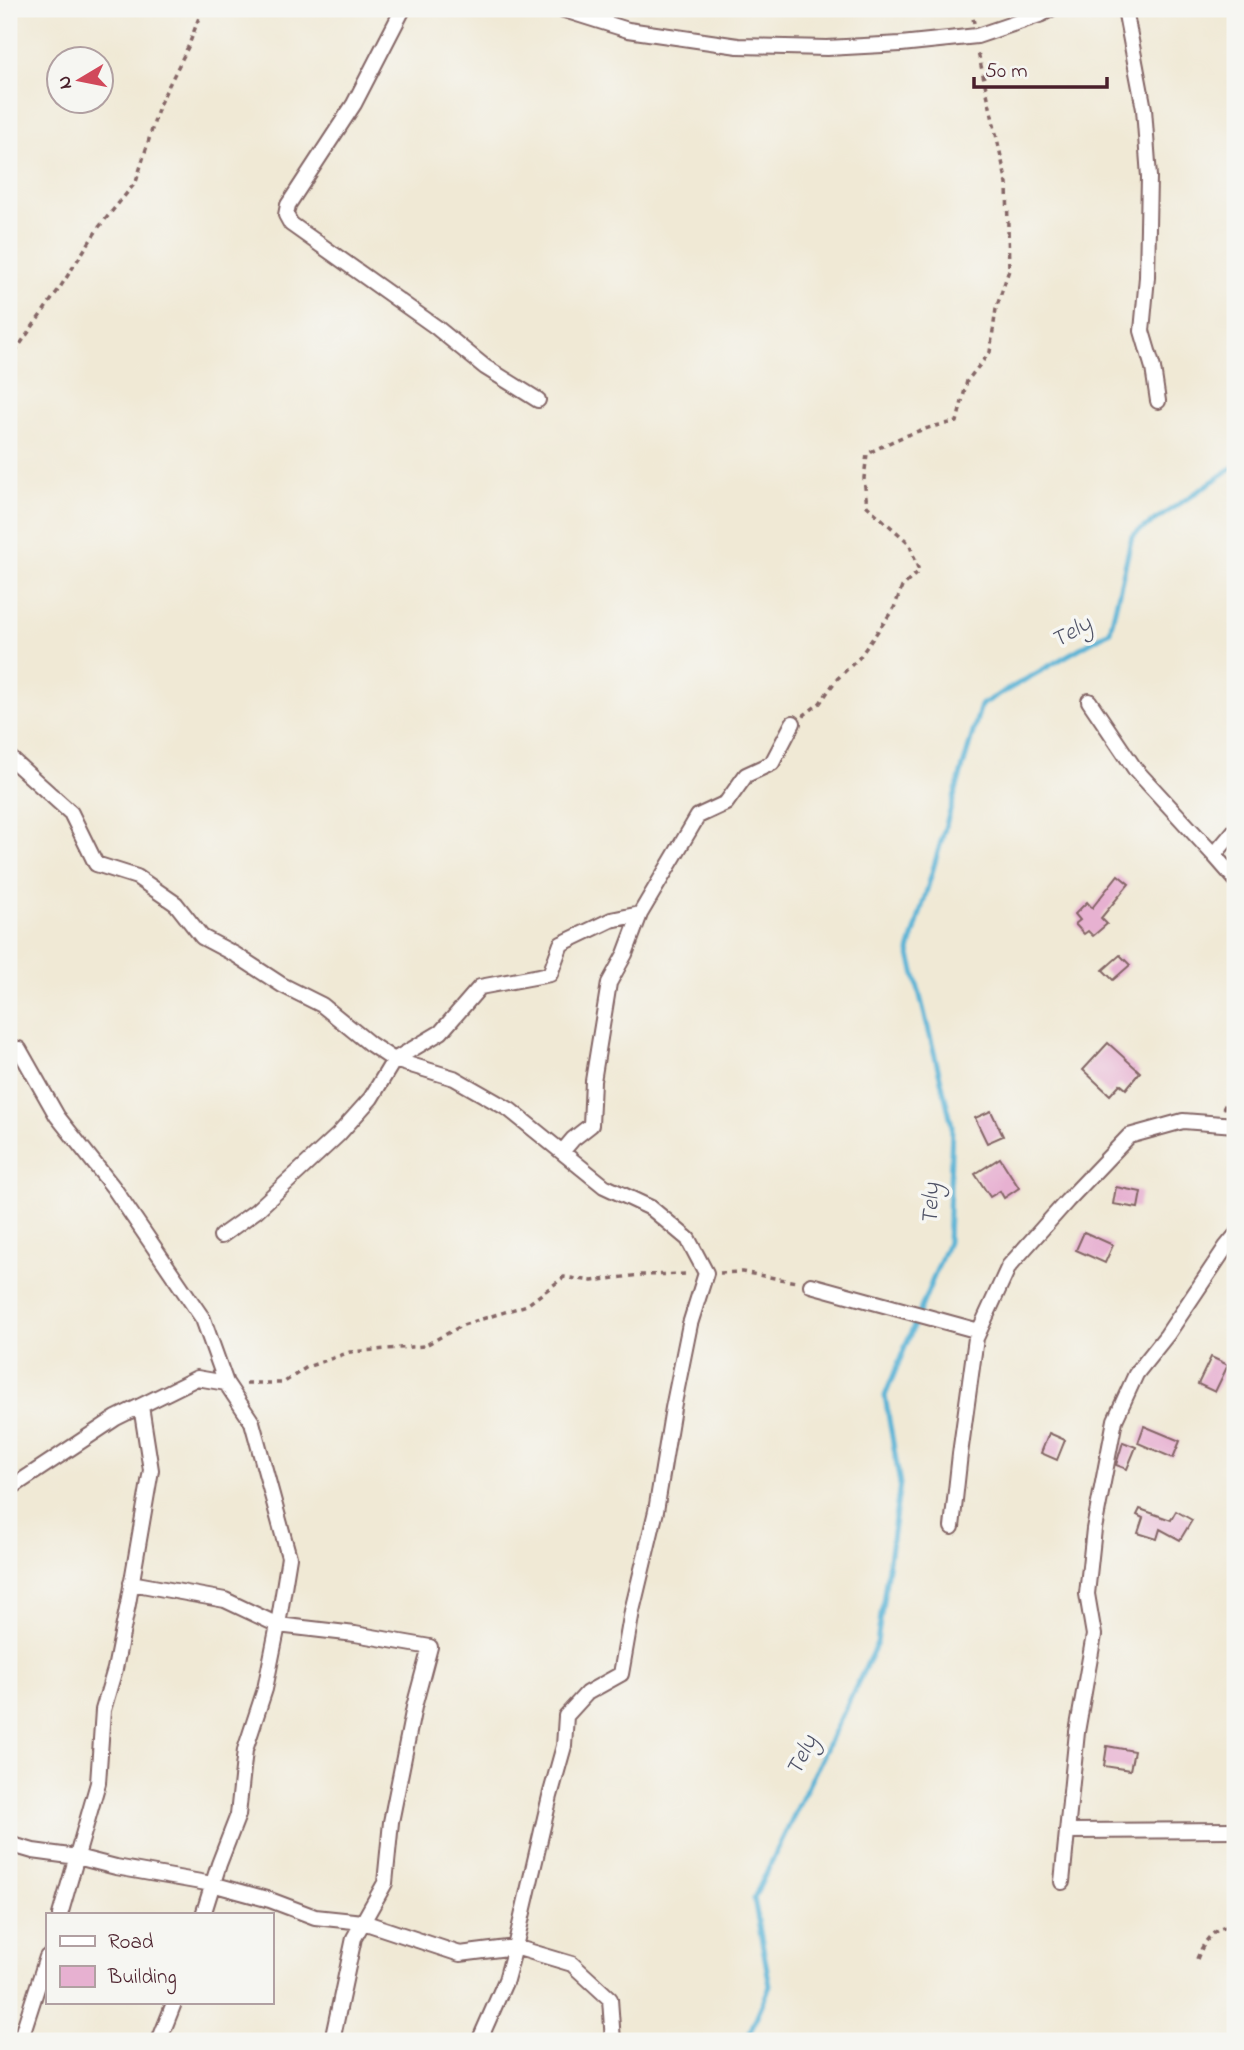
<svg xmlns="http://www.w3.org/2000/svg" width="1244" height="2050" viewBox="0 0 1244 2050" font-family="'Indie Flower',sans-serif">
  <style>
    .lines { fill: none; stroke-linecap: round; stroke-linejoin: round }
    .stream { stroke: #57b2d5; stroke-width: 5 }
    .building { fill: #e7b1d1 }
    .minor-casing { stroke: #846666; stroke-width: 18 }
    .path { stroke: #846666; stroke-width: 3.5; stroke-dasharray: 5 5; stroke-linecap: butt }
    .minor { stroke: #fff; stroke-width: 14 }
    .labels { text-anchor: middle; dominant-baseline: central; stroke-width: 7; stroke-linejoin: round; paint-order: stroke }
    .water-label { font-size: 24px; font-style: italic; fill: #4f5266; stroke: #f6f6f2 }
  </style>
  <rect width="100%" height="100%" fill="#f6f6f2"/>
  <filter id="ink" filterUnits="userSpaceOnUse"><feTurbulence type="fractalNoise" baseFrequency=".0143" numOctaves="2"/><feDisplacementMap in="SourceGraphic" scale="14" xChannelSelector="R" yChannelSelector="G"/><feConvolveMatrix kernelMatrix="1 2 1 2 8 2 1 2 1" color-interpolation-filters="sRGB"/></filter>
  <filter id="wash" filterUnits="userSpaceOnUse"><feTurbulence type="fractalNoise" baseFrequency=".00686" numOctaves="4" result="noise"/><feDisplacementMap in="SourceGraphic" scale="28" xChannelSelector="R" yChannelSelector="G"/><feGaussianBlur stdDeviation="1.57" result="paint"/><feColorMatrix in="noise" values="0 0 0 0 0 0 0 0 0 0 0 0 0 0 0 0 0 1.4 0 .05"/><feComposite in="paint" operator="in"/></filter>
  <g filter="url(#wash)">
    <rect width="100%" height="100%" fill="#f0e9d5"/>
    <g class="lines">
      <path class="stream" d="M746,2041L770,1986L754,1898L877,1643L900,1484L885,1396L948,1242L952,1125L909,951L981,705L1110,631L1132,536L1235,466"/>
    </g>
    <g id="blocks">
      <path class="building" d="M1118,875L1129,884L1101,918L1107,924L1093,936L1088,931L1084,934L1075,924L1080,920L1075,914L1087,902L1092,908Z
        M1120,955L1130,965L1113,980L1103,970Z
        M1108,1043L1140,1072L1126,1089L1120,1084L1110,1095L1083,1070Z
        M991,1111L1003,1136L987,1143L975,1118Z
        M1000,1158L1019,1188L1004,1198L1000,1191L990,1197L975,1174Z
        M1116,1187L1141,1192L1138,1208L1113,1204Z
        M1084,1232L1113,1245L1105,1263L1076,1250Z
        M1211,1357L1228,1365L1215,1392L1198,1384Z
        M1144,1426L1180,1441L1173,1458L1138,1443Z
        M1049,1433L1065,1440L1057,1460L1041,1453Z
        M1123,1442L1136,1447L1127,1469L1116,1465Z
        M1140,1509L1171,1520L1176,1511L1192,1520L1180,1540L1160,1529L1157,1539L1138,1533L1143,1518L1137,1515Z
        M1107,1746L1134,1751L1130,1770L1104,1766Z"/>
    </g>
  </g>
  <g filter="url(#ink)">
    <use href="#blocks" fill-opacity="0" stroke="#846666" stroke-width="2"/>
    <g class="lines">
      <defs>
        <path id="minor" d="M403,9L354,104L288,205L286,215L291,224L436,327L485,367L538,400
          M561,9L628,30L738,46L827,48L901,44L977,36L1042,14L1051,9
          M1125,9L1144,109L1149,177L1147,277L1142,331L1153,368L1158,401
          M1089,701L1135,769L1214,855L1235,830
          M9,757L71,813L96,864L137,877L176,904L202,937L236,955L282,985L322,1005L370,1044L394,1060L441,1032L480,987L550,974L561,944L611,920L640,914
          M1214,855L1235,879
          M9,1052L19,1049L57,1116L113,1187L203,1319L226,1383L252,1422L289,1557L278,1625L265,1689L245,1750L238,1815L219,1864L203,1915
          M562,1152L573,1139L591,1125L593,1081L609,983L625,954L640,914L698,816L726,803L746,775L772,763L793,723
          M221,1236L256,1211L338,1135L371,1098L394,1060L454,1078L510,1110L604,1186L651,1208L688,1239L706,1273L690,1324L673,1408L656,1511L632,1611L621,1674L587,1693L566,1716L564,1746L550,1796L515,1947L506,1980L480,2039
          M811,1285L979,1331
          M9,1489L116,1418L197,1378L226,1383
          M952,1527L960,1454L976,1338L1009,1266L1067,1201L1129,1136L1183,1121L1235,1125
          M131,1583L225,1600L278,1625L355,1634L430,1647L414,1707L391,1822L385,1883L354,1938L332,2041
          M1067,1831L1235,1830
          M9,1844L33,1851L77,1857L116,1867L212,1884L270,1900L315,1917L363,1922L460,1954L515,1947L572,1964L610,1999L613,2041
          M1062,1882L1077,1732L1094,1635L1087,1594L1094,1529L1115,1420L1136,1374L1167,1335L1226,1247L1235,1236
          M60,1915L98,1783L103,1710L115,1669L128,1604L151,1470L141,1406
          M20,2041L47,1957
          M159,2041L174,2003"/>
      </defs>
      <use href="#minor" class="minor-casing"/>
      <path class="path" d="M971,9L974,23
        M9,360L59,289L99,227L136,182L160,103L189,45L202,9
        M803,716L820,703L836,680L859,658L894,608L902,587L919,571L909,543L867,506L864,478L867,454C895,439 925,426 957,422L967,381L990,352L996,309L1009,270L1007,184L978,52
        M1223,1109L1235,1087
        M720,1273L742,1272L796,1282
        M246,1383H283L307,1367L350,1352L424,1346L463,1325L527,1305L564,1277L592,1281L640,1275L688,1274
        M1197,1959C1204,1941 1214,1926 1235,1926"/>
      <use href="#minor" class="minor"/>
    </g>
  </g>
  <g class="labels">
    <g class="water-label">
      <text transform="translate(1072 633) rotate(-30)">Tely</text>
      <text transform="translate(932 1204) rotate(-88)">Tely</text>
      <text transform="translate(803 1756) rotate(-64)">Tely</text>
    </g>
  </g>
  <rect width="1244" height="2050" fill="none" stroke="#f6f6f2" stroke-width="35"/>
  <rect x="46" y="1913" width="228" height="91" fill="#f6f6f2" stroke="#b1a0a2" stroke-width="2"/>
  <rect x="60" y="1936" width="35" height="10" fill="#ffffff" stroke="#b1a0a2" stroke-width="2"/>
  <text x="108" y="1948" font-size="21" fill="#4a1f2b">Road</text>
  <rect x="60" y="1966" width="35" height="21" fill="#e7b1d1" stroke="#b1a0a2" stroke-width="2"/>
  <text x="108" y="1983" font-size="21" fill="#4a1f2b">Building</text>
  <g transform="translate(80 80) rotate(260)"><circle r="33" fill="#f6f6f2" stroke="#b1a0a2" stroke-width="2"/>
  <path d="M0-5L12 26L0 18L-12 26Z" fill="#d1495b"/>
  <text y="-10" font-size="19" font-weight="bold" text-anchor="middle" fill="#4a1f2b">N</text>
  </g>
  <path d="M974 77v10h133v-10" fill="none" stroke="#4a1f2b" stroke-width="3.5"/>
  <text x="985" y="77" font-size="21" fill="#4a1f2b" stroke="#f6f6f2" stroke-width="5" paint-order="stroke">50 m</text>
</svg>
